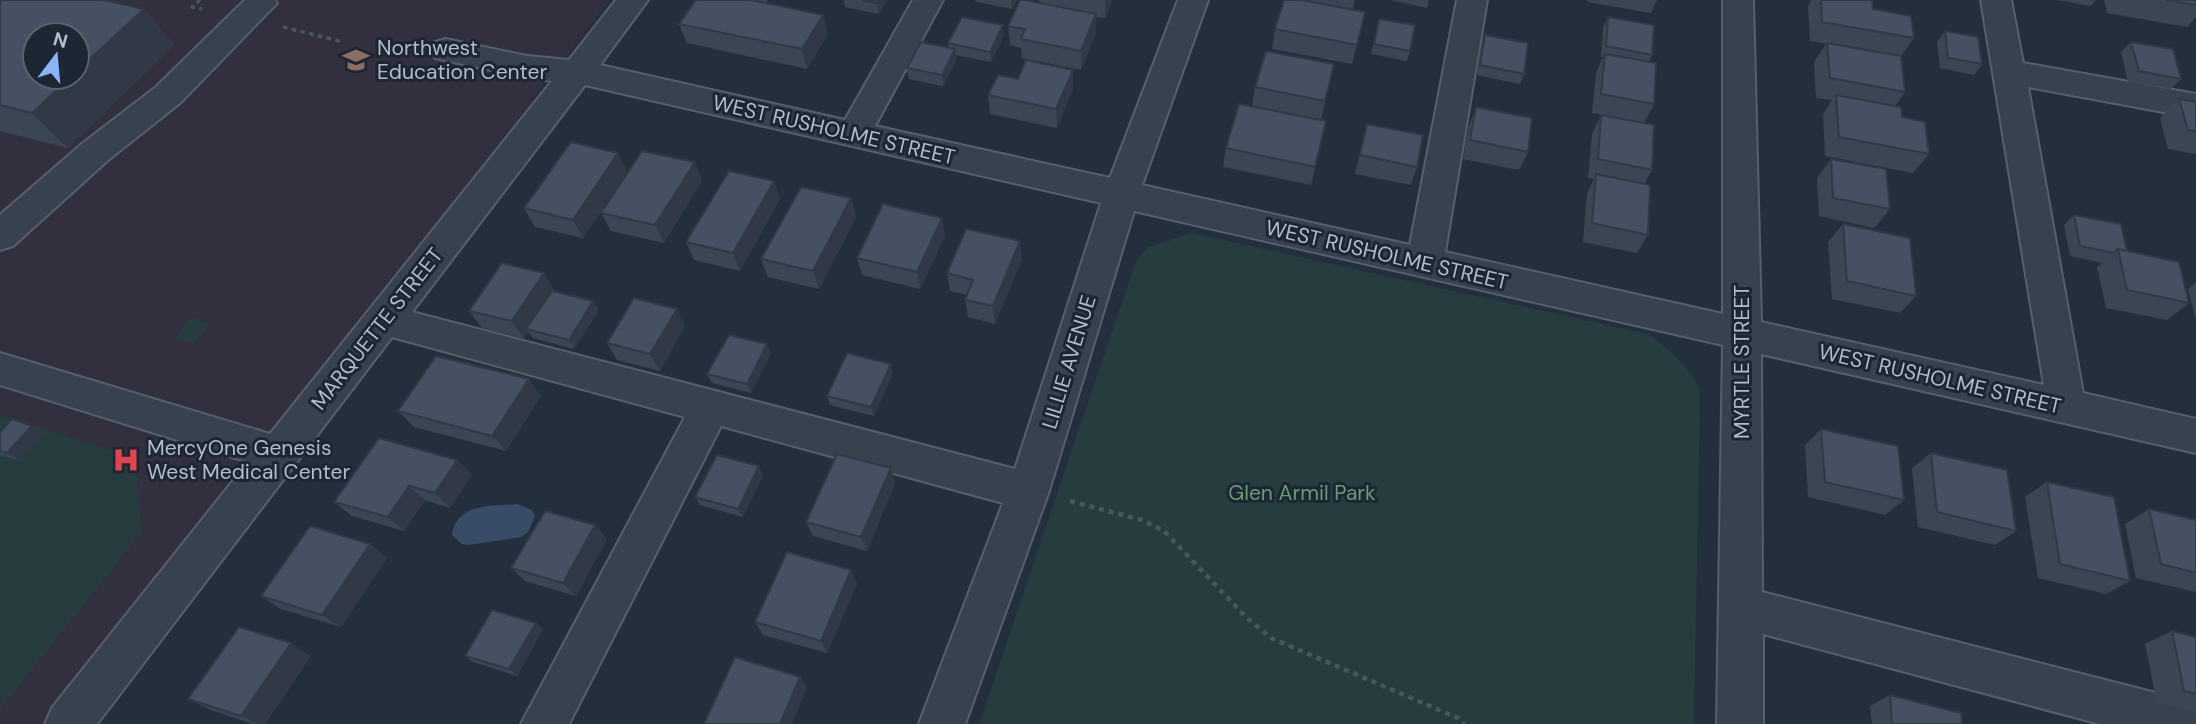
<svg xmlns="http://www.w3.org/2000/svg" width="2196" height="724" viewBox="0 0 2196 724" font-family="'DM Sans',sans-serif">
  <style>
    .medical { fill: #32303f; fill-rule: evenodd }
    .green { fill: #263c3f }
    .water { fill: #394c67 }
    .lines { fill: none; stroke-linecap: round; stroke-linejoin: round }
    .minor-casing { stroke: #565f6c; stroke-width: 4 }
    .path-far1 { stroke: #44595c; stroke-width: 3.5; stroke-dasharray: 4.5 4.5; stroke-linecap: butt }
    .path { stroke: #44595c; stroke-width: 4.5; stroke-dasharray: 5 5; stroke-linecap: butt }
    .minor { fill: #38414e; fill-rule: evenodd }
    .wall { fill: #3b4654 }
    .shaded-wall { fill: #303945 }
    .building { fill: #455162; stroke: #303945; stroke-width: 2 }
    .labels { text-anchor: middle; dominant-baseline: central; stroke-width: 6; stroke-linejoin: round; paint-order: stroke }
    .poi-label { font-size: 21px; fill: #b4bcc9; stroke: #1d2633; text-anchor: start }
    .street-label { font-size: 21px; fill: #b4bcc9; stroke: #1d2633 }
    .park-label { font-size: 21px; fill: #6b9a76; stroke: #1d2633 }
  </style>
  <rect width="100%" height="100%" fill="#242f3e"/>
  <path class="medical" d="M0,0H610L46,724H0ZM35,35H77V77H35Z"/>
  <path class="green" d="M1192,233L1648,334C1671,350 1686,364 1700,389L1694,724H979L1136,261L1147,248Z
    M192,317L211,323L194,343L174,338Z
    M0,415L135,458L142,532L0,709Z"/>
  <path class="water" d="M517,504L532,510L535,516L528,532L521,537L468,545L462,544L452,535C456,503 492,506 517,504Z"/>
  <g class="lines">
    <defs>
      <path id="minor" d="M245,0H275L277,3L180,103L107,161L13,246L0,250V215L83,143L156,87Z
        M616,0H648L600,65L845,120L913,0H943L875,126L1110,178L1178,0H1208L1142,185L1410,245L1457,0H1487L1445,252L1723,314V0H1753L1761,322L2044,385L1981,0H2011L2023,63L2196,94V118L2028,87L2083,393L2196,419V453L1761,354L1762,592L2187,701L2196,705V724H2100L1763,634V724H1717L1723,345L1134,211L1049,491L965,724H919L1003,503L721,426L569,724H521L685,417L392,337L97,724H45L52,708L248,462L0,385V353L270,434L552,81L527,78L435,58L430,50L435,42L446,39L527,56L569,60ZM585,85L1101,203L1015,469L412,312Z"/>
    </defs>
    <use href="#minor" class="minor-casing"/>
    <path class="path-far1" d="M200,0L192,7L202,9
      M283,27L343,42"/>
    <path class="path" d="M1070,501L1142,520L1164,531L1246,617L1271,638L1458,718L1464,724"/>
    <use href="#minor" class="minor"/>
  </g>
  <path class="wall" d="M0,0L119,3L144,9L174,45L68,148L0,131Z
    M696,0H768L766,3L823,15L828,34L807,69L687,43L679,24Z
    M844,0H887L879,14L845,7Z
    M975,0H1017L1012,9L976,2Z
    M1039,0H1112L1105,18L1096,17V33L1081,70L1022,58L1021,48L1010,45L1008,26L1039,3Z
    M1303,0H1355L1353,9Z
    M1390,0H1429L1427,8Z
    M1587,0H1657L1651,13L1587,2Z
    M1811,0H1875H1872L1873,9L1914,38L1901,56L1905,92L1895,106L1902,117L1929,154L1913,173L1825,156L1823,114L1832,100L1816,98L1814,62L1826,44L1810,41L1808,6Z
    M2057,0H2096L2091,6Z
    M2104,0H2196V17L2187,27L2107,13Z
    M1365,12L1352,64L1272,49L1275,29Z
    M1608,17L1652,55L1649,62L1654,104L1644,123L1592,113L1596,73L1603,57H1601L1603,27Z
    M1379,19L1410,51L1407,61L1371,54Z
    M1945,31L1982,64L1974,75L1940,68L1937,42Z
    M1004,35L991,62L956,55V60L943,86L909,79L907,68L949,48L948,43Z
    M1485,35L1524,74L1520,84L1476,75L1481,46Z
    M2131,42L2181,79L2171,89L2128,82L2121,52Z
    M1334,64L1321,120L1252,106L1255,87Z
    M1073,70V89L1057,128L990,114L988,95L1018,79Z
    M2179,99L2196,102V154L2168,149L2160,118Z
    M1476,107L1528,152L1519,170L1463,159L1469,126Z
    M1601,115L1652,170L1644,184L1648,235L1637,253L1583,242L1587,193L1594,179L1588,178L1592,134Z
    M1326,121L1311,185L1223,167L1226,148Z
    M1367,124L1417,167L1411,185L1355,174Z
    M618,153L627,172L583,238L535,227L524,208Z
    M1831,159L1890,209L1874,228L1819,216L1817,178Z
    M702,181L664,243L611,231L601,213Z
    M851,198L856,217L819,289L768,277L761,259Z
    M780,199L740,271L694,260L686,242Z
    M2074,215L2127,251L2189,303L2167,320L2106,308L2097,267L2103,263L2070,256L2064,225Z
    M1843,224L1916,296L1900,313L1832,299L1828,242Z
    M945,236L920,289L862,275L857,258Z
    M1022,259L995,324L968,317L965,300L967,295L950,291L947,273Z
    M2196,282V320L2188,289Z
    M555,291L593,301L599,310L574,349L533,338L528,332L524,339L482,328L469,311Z
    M685,326L660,371L617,360L607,343Z
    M767,344L771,353L751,393L712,383L707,374Z
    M893,373L874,416L830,405L827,396Z
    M541,396L506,451L414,427L398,411Z
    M32,426L45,434L20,461L0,455V432Z
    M1821,429L1904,500L1885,515L1808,497L1805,445Z
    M1931,453L2016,531L1995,545L1918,527L1912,468Z
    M457,460L472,475L450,508L425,500L404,531L352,516L334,502Z
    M763,475L743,517L700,505L695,497Z
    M2047,482L2130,581L2106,594L2038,578L2025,497Z
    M895,483L867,551L813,536L806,522Z
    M2149,509L2196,520V592L2136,578L2125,524Z
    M595,525L607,539L576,596L525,581L511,568Z
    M370,544L387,558L341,627L281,609L261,596Z
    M851,570L857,584L827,653L763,635L755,622Z
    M543,629L517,676L473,662L465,656Z
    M2172,631L2196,637V712L2157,703L2145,644Z
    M311,656L265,724H253L211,710L188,699Z
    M1890,695L1962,724H1872L1870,706Z"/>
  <path class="shaded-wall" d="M879,0H887L879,14L877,3Z
    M1011,0H1017L1012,9Z
    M1105,0H1112L1105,18Z
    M144,9L174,45L68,148L32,113L71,77H77V71Z
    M1096,14V33L1081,70V51Z
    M823,15L828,34L807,69L802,49Z
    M1003,25L1004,35L991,62L990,52Z
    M955,49L956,60L943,86L942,75Z
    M1073,70V89L1057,128L1056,109Z
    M618,153L627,172L583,238L573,220Z
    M695,162L702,181L664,243L655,225Z
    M774,181L780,199L740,271L733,253Z
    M851,198L856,217L819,289L813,271Z
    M942,218L945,236L920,289L917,272Z
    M1020,241L1022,259L995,324L993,306Z
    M544,273L555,291L526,329L528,332L524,339L512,321Z
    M593,301L599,310L574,349L569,340Z
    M677,309L685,326L660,371L650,354Z
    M767,344L771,353L751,393L747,384Z
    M891,364L893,373L874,416L871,407Z
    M529,379L541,396L506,451L492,436Z
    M32,426L45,434L20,461L7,453Z
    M457,460L472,475L450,508L435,493Z
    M759,466L763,475L743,517L738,509Z
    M891,468L895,483L867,551L861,537Z
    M409,486L425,500L404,531L388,517Z
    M595,525L607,539L576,596L563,583Z
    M370,544L387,558L341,627L322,615Z
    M851,570L857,584L827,653L821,641Z
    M536,623L543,629L517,676L509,669Z
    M291,643L311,656L265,724H257L241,716Z
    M800,677L807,688L792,724H780Z"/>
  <path class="building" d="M0,0H104L144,9L77,71V35H35V77H71L32,113L0,105Z
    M696,0H751L823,15L802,49L679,24Z
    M861,0H879L877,3Z
    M1020,0H1025L1096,14L1081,51L1021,39L1025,29L1008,26Z
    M1284,0H1302L1365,12L1357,45L1275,29Z
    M1821,0H1872L1873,9L1911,16L1914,38L1822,22Z
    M2165,0H2196V5Z
    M962,17L1003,25L990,52L948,43Z
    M1608,17L1654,25L1652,55L1606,46Z
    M1379,19L1415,25L1410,51L1374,44Z
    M1945,31L1978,37L1982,64L1948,58Z
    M1485,35L1528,43L1524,74L1480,65Z
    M921,42L955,49L942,75L907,68Z
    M2131,42L2173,49L2181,79L2139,71Z
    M1827,43L1901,56L1905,92L1830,78Z
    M1266,51L1334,64L1325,101L1255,87Z
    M1605,54L1656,63L1654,104L1601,94Z
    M1026,60L1073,70L1056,109L988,95L998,75L1018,79Z
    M1836,95L1901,107L1902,117L1925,122L1929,154L1839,137Z
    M2179,99L2196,102V132L2188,130Z
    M1239,104L1326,121L1315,167L1226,148Z
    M1476,107L1532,118L1528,152L1470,140Z
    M1601,115L1654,125L1652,170L1598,159Z
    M1367,124L1423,135L1417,167L1360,155Z
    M571,142L618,153L573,220L524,208Z
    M642,151L695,162L655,225L601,213Z
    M1831,159L1886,169L1890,209L1833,198Z
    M729,171L774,181L733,253L686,242Z
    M1596,174L1650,185L1648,235L1592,223Z
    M801,187L851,198L813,271L761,259Z
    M883,204L942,218L917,272L857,258Z
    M2074,215L2121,224L2127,251L2118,249L2114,253L2080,246Z
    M1843,224L1910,238L1916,296L1847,281Z
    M966,229L1020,241L993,306L965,300L973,280L947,273Z
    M2118,249L2179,262L2189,303L2127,290Z
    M502,263L544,273L512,321L469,311Z
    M552,291L593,301L569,340L526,329Z
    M634,298L677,309L650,354L607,343Z
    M729,335L767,344L747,384L707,374Z
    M847,353L891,364L871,407L827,396Z
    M436,356L529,379L492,436L398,411Z
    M12,419L32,426L7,453L0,451V432Z
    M1821,429L1898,446L1904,500L1825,482Z
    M379,438L457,460L435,493L409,486L388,517L334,502Z
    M1931,453L2007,470L2016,531L1937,512Z
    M837,454L891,468L861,537L806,522Z
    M717,455L759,466L738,509L695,497Z
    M2047,482L2114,497L2130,581L2060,564Z
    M2149,509L2196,520V573L2161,564Z
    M545,511L595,525L563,583L511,568Z
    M310,526L370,544L322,615L261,596Z
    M787,552L851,570L821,641L755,622Z
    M492,610L536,623L509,669L465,656Z
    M239,627L291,643L241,716L188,699Z
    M2172,631L2196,637V694L2184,691Z
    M735,657L800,677L780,724H704Z
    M1890,695L1961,713L1962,724H1892Z"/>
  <defs>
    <symbol id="school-bare" viewBox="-9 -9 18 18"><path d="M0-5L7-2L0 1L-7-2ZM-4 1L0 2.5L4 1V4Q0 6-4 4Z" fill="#8d6e63" stroke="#1d2633" stroke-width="2.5" paint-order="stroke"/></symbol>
    <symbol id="hospital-bare" viewBox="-9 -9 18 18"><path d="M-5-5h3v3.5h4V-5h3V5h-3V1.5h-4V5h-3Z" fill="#e0444e" stroke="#1d2633" stroke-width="2.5" paint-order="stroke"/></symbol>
  </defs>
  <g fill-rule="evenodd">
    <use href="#school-bare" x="337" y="41" width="38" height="38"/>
    <use href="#hospital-bare" x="107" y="441" width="38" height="38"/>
  </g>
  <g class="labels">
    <g class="poi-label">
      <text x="377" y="48">Northwest<tspan x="377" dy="24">Education Center</tspan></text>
      <text x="147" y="448">MercyOne Genesis<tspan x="147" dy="24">West Medical Center</tspan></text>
    </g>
    <g class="street-label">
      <text transform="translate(834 130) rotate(13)">WEST RUSHOLME STREET</text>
      <text transform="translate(1387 255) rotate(13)">WEST RUSHOLME STREET</text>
      <text transform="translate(377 329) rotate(-52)">MARQUETTE STREET</text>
      <text transform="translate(1069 362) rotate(-73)">LILLIE AVENUE</text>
      <text transform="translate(1742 362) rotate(-90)">MYRTLE STREET</text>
      <text transform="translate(1940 379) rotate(13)">WEST RUSHOLME STREET</text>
    </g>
    <g class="park-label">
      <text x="1302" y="493">Glen Armil Park</text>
    </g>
  </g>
  <g transform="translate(56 56) rotate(16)"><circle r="33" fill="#1d2633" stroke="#59626f" stroke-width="2"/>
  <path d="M0-5L12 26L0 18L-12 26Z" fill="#8ab4f8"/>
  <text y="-10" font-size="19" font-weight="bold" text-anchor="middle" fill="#b4bcc9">N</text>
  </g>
</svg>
